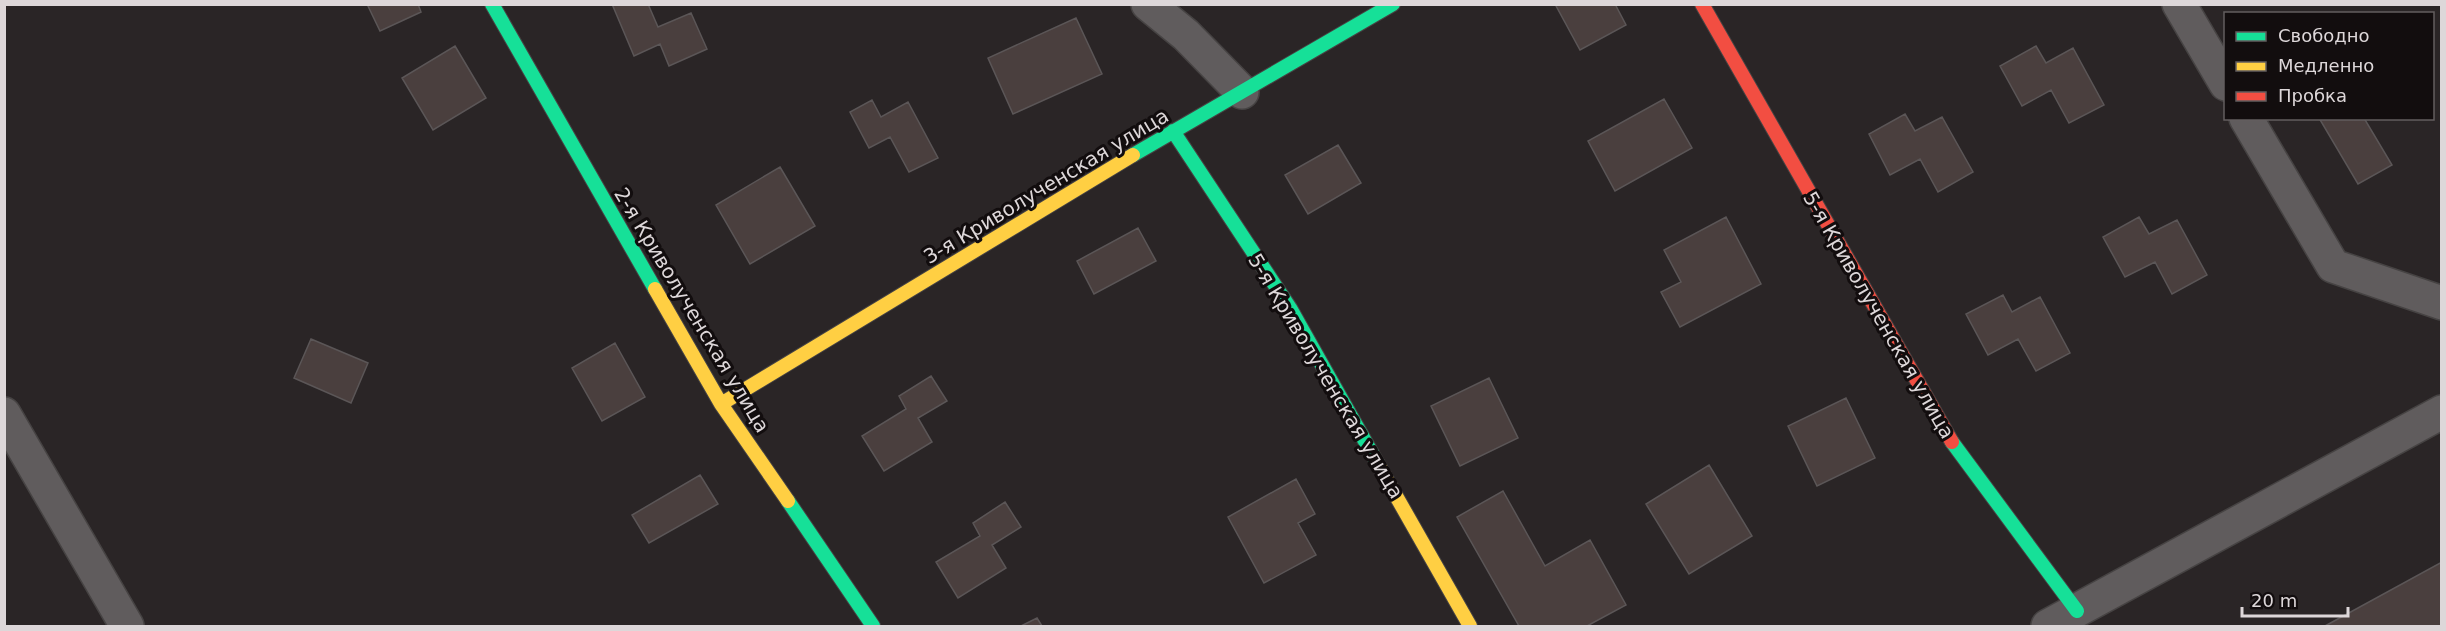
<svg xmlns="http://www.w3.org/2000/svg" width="2446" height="631" viewBox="0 0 2446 631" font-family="'DejaVu Sans',sans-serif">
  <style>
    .building { fill: #4a3f3e; stroke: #5b5657; stroke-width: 1.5 }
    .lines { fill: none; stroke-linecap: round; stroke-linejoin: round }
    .street-casing { stroke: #464343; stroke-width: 36 }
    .fast-casing { stroke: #464343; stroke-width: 16 }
    .slow-casing { stroke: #464343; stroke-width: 16 }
    .jam-casing { stroke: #464343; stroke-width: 16 }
    .street { stroke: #605c5d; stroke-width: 33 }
    .fast { stroke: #16e098; stroke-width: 14 }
    .slow { stroke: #ffcf43; stroke-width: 14 }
    .jam { stroke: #f24e42; stroke-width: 14 }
    .labels { text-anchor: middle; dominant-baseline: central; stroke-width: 6; stroke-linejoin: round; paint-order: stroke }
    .street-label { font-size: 20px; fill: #ddd7d9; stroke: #120d0e }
  </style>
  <rect width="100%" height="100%" fill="#2a2526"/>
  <path class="building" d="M367,4H418L421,12L380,31Z
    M612,4H648L658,27L691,13L707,49L669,66L660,44L634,56Z
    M1555,4H1615L1626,25L1580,50Z
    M1076,18L1102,74L1013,114L988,58Z
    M455,46L486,98L433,130L402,78Z
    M2036,46L2046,63L2073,48L2104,105L2069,123L2051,90L2022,106L2000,66Z
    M1664,99L1692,148L1615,191L1588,141Z
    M872,100L881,117L908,102L938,158L909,172L890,137L869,148L850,112Z
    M1905,114L1915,131L1942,117L1973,172L1938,192L1920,159L1890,175L1869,134Z
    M2319,118H2364L2392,165L2358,184Z
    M1338,145L1361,183L1308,214L1285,175Z
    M780,167L815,226L750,264L716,205Z
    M1726,217L1761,284L1680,327L1661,292L1681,282L1664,250Z
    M2139,217L2149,234L2177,220L2207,275L2172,294L2155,262L2125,277L2103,237Z
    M1138,228L1156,261L1094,294L1077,261Z
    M2003,295L2012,312L2040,297L2070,353L2036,371L2018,339L1988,355L1966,314Z
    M311,339L368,363L351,403L294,378Z
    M615,343L645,397L602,421L572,368Z
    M931,376L947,401L918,418L932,442L884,471L862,436L906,409L899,396Z
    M1489,378L1518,438L1460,466L1431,406Z
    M1846,398L1875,458L1817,486L1788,426Z
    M1709,465L1752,536L1689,574L1646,504Z
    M700,475L718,504L649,543L632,515Z
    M1296,479L1315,514L1298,523L1316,555L1264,583L1228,517Z
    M1503,491L1545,566L1590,540L1626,605L1587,626H1519L1457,517Z
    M1005,502L1021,527L992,545L1006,568L958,598L936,562L980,536L973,523Z
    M2442,562V626H2325Z
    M1037,618L1042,626H1021Z"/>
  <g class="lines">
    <defs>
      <path id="street" d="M1148,4L1186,35L1242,92
        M2179,4L2226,84
        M2246,118L2333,266L2442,303
        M4,414L127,626
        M2048,626L2442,412"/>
      <path id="fast" d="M492,4L655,289
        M1173,131L1290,308L1379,466
        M1133,155L1393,4
        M1952,442L2077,611
        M788,501L873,626"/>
      <path id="slow" d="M655,289L721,404L788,501
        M721,404L1133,155
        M1379,466L1470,626"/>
      <path id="jam" d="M1702,4L1952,442"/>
    </defs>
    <use href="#street" class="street-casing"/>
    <use href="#fast" class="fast-casing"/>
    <use href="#slow" class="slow-casing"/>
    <use href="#jam" class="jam-casing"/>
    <use href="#street" class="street"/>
    <use href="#fast" class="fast"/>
    <use href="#slow" class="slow"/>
    <use href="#jam" class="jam"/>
  </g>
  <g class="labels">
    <g class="street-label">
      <text transform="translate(1046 186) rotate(-31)">3-я Криволученская улица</text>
      <text transform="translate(692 310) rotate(59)">2-я Криволученская улица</text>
      <text transform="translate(1879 315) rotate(60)">5-я Криволученская улица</text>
      <text transform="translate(1326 376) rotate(59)">5-я Криволученская улица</text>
    </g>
  </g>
  <rect width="2446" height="631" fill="none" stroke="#ddd7d9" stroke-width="12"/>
  <rect x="2224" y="12" width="210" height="108" fill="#120d0e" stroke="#635e5f" stroke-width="1.5"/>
  <rect x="2236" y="32" width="30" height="9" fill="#16e098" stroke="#635e5f" stroke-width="1.5"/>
  <text x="2278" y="42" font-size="18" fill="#ddd7d9">Свободно</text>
  <rect x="2236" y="62" width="30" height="9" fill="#ffcf43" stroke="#635e5f" stroke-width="1.5"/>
  <text x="2278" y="72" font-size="18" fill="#ddd7d9">Медленно</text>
  <rect x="2236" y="92" width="30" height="9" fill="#f24e42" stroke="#635e5f" stroke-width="1.5"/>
  <text x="2278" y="102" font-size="18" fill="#ddd7d9">Пробка</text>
  <path d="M2242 607v9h106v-9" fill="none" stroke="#ddd7d9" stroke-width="3"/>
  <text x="2251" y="607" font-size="18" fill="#ddd7d9" stroke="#120d0e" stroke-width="4.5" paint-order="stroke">20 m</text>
</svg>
